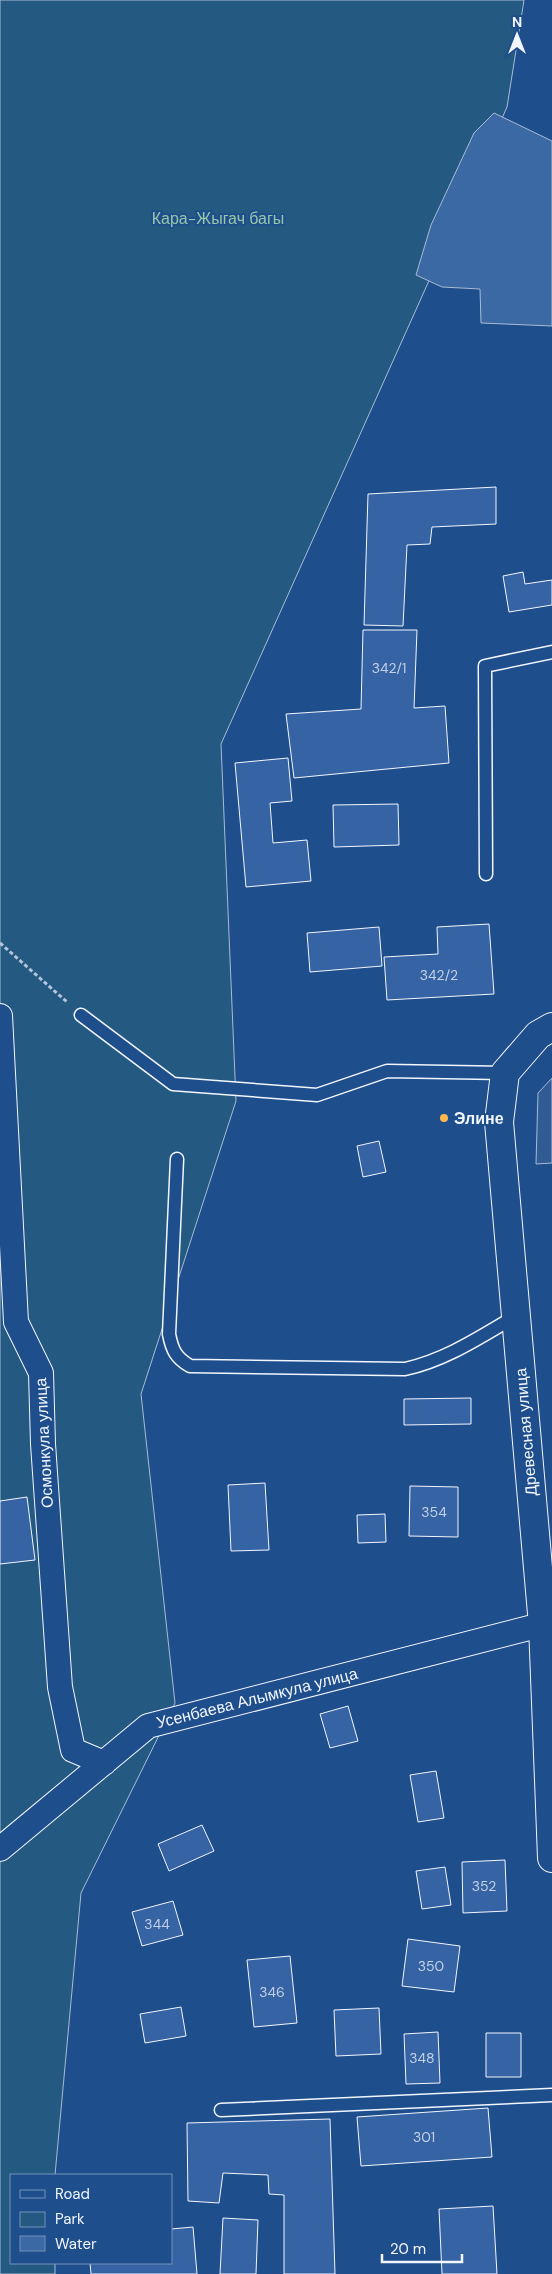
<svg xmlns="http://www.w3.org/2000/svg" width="552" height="2274" viewBox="0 0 552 2274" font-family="'DM Sans',sans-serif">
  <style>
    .green { fill: #245a82; stroke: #a8bbd7 }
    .parking { fill: #305b95; stroke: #a8bbd7 }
    .water { fill: #3b69a3; stroke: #a8bbd7 }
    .building { fill: #3563a3; stroke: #f2f6ff }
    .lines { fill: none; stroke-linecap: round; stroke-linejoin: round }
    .lane-casing { stroke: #f2f6ff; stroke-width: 15 }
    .street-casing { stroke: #f2f6ff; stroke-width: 26 }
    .secondary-casing { stroke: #f2f6ff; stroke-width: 30 }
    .path { stroke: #b3c4dc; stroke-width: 3; stroke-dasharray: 4 2.5; stroke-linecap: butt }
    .lane { stroke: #1f4e8c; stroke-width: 12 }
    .street { stroke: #1f4e8c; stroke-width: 24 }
    .secondary { stroke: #1f4e8c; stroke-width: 28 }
    .poi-dot { fill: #ffb74d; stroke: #1f4e8c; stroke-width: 2 }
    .labels { text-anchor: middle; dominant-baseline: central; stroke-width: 4; stroke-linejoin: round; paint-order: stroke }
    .number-label { font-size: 14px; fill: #c3d1e8 }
    .park-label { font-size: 16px; fill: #97c8a6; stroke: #1f4e8c }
    .poi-label { font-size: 16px; font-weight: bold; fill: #f2f6ff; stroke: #1f4e8c; text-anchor: start }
    .street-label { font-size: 16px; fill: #f2f6ff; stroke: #1f4e8c }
  </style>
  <rect width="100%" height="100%" fill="#1f4e8c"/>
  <path class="green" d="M0,0H524L507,107L221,744L236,1101L141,1394L175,1703L81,1893L55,2175H11V2263H55V2274H0Z"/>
  <path class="parking" d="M552,1078V1163L536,1164L538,1093Z"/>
  <path class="water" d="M494,113L552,141V326L481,323L480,289L442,287L416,275L431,225L474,133Z"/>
  <path class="building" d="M496,487V524L432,527L430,544L407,545L403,626L364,625L368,494Z
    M523,572L525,584L552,580V605L509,612L503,576Z
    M363,630H417L414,708L445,706L449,763L294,778L286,714L361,709Z
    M288,758L292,801L270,803L273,843L307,840L311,881L246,887L235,763Z
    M398,804L399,845L334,847L333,805Z
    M489,924L494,994L387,1000L384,957L438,954L437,927Z
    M379,927L382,966L310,972L307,933Z
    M379,1141L386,1172L363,1177L357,1146Z
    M471,1398V1424L404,1425V1399Z
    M265,1483L269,1550L231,1551L228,1485Z
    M410,1486L458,1487V1537L409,1536Z
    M27,1497L35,1560L0,1564V1501Z
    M385,1514L386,1542L358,1543L357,1515Z
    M348,1706L358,1741L330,1748L320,1714Z
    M436,1771L444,1818L418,1822L410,1775Z
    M202,1825L214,1851L169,1871L158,1844Z
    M505,1860L507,1911L463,1913L462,1862Z
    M445,1867L451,1905L422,1909L416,1871Z
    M173,1901L183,1935L142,1946L132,1912Z
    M408,1939L460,1946L454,1992L402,1986Z
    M290,1956L297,2023L254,2027L247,1960Z
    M181,2007L186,2036L145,2043L140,2014Z
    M379,2008L381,2054L336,2056L334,2010Z
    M438,2032L440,2083L406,2084L404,2034Z
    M486,2033H521V2077H486Z
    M488,2108L492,2157L361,2166L357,2117Z
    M330,2119L335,2274H284V2195L269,2194L268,2175L223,2173L219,2203L188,2201L187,2123Z
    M493,2206L497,2274H442L439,2209Z
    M223,2218L258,2220L256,2274H220Z
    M193,2227L197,2274H91L90,2263H171V2229Z"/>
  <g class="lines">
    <defs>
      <path id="lane" d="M486,874L485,666L552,652
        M81,1015L173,1084L317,1095L387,1071L505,1073
        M177,1159L169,1334C172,1350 176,1358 190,1366L405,1369C446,1360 480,1337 516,1316
        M221,2110L552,2095"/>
      <path id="street" d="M0,1016L16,1322L41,1373L43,1444L60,1687L73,1750L104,1763
        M0,1849L148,1726L552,1622"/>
      <path id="secondary" d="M552,1027L538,1035L505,1073L499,1122L543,1625L552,1858"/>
    </defs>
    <use href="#lane" class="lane-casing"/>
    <use href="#street" class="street-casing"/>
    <use href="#secondary" class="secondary-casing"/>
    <path class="path" d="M0,943L67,1002"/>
    <use href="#lane" class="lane"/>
    <use href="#street" class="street"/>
    <use href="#secondary" class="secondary"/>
  </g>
  <circle class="poi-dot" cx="444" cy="1118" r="5"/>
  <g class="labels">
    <g class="number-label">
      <text x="389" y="668">342/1</text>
      <text x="439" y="975">342/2</text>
      <text x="434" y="1512">354</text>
      <text x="484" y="1886">352</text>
      <text x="157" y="1924">344</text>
      <text x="431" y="1966">350</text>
      <text x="272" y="1992">346</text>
      <text x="422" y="2058">348</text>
      <text x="424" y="2137">301</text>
    </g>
    <g class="park-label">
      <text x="218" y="218">Кара-Жыгач багы</text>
    </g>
    <g class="poi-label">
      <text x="454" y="1118">Элине</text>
    </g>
    <g class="street-label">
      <text transform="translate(526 1432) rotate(-95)">Древесная улица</text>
      <text transform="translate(44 1443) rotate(-93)">Осмонкула улица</text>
      <text transform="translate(257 1698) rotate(-14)">Усенбаева Алымкула улица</text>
    </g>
  </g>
  <rect x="10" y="2174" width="162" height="90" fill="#1f4e8c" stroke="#7391ba"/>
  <rect x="20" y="2190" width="25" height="8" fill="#1f4e8c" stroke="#7391ba"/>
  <text x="55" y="2199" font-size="15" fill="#f2f6ff">Road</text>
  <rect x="20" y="2212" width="25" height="15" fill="#245a82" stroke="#7391ba"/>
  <text x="55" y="2224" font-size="15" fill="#f2f6ff">Park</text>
  <rect x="20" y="2236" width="25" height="15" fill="#3b69a3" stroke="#7391ba"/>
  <text x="55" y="2249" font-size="15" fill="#f2f6ff">Water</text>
  <g transform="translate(517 35)" stroke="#1f4e8c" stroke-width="4" paint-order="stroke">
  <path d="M0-4L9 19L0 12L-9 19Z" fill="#f2f6ff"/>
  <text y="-8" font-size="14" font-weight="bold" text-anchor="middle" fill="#f2f6ff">N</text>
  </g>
  <path d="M382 2254v8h80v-8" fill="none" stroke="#f2f6ff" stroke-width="2.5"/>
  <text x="390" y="2254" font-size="15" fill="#f2f6ff" stroke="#1f4e8c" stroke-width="4" paint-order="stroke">20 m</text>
</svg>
